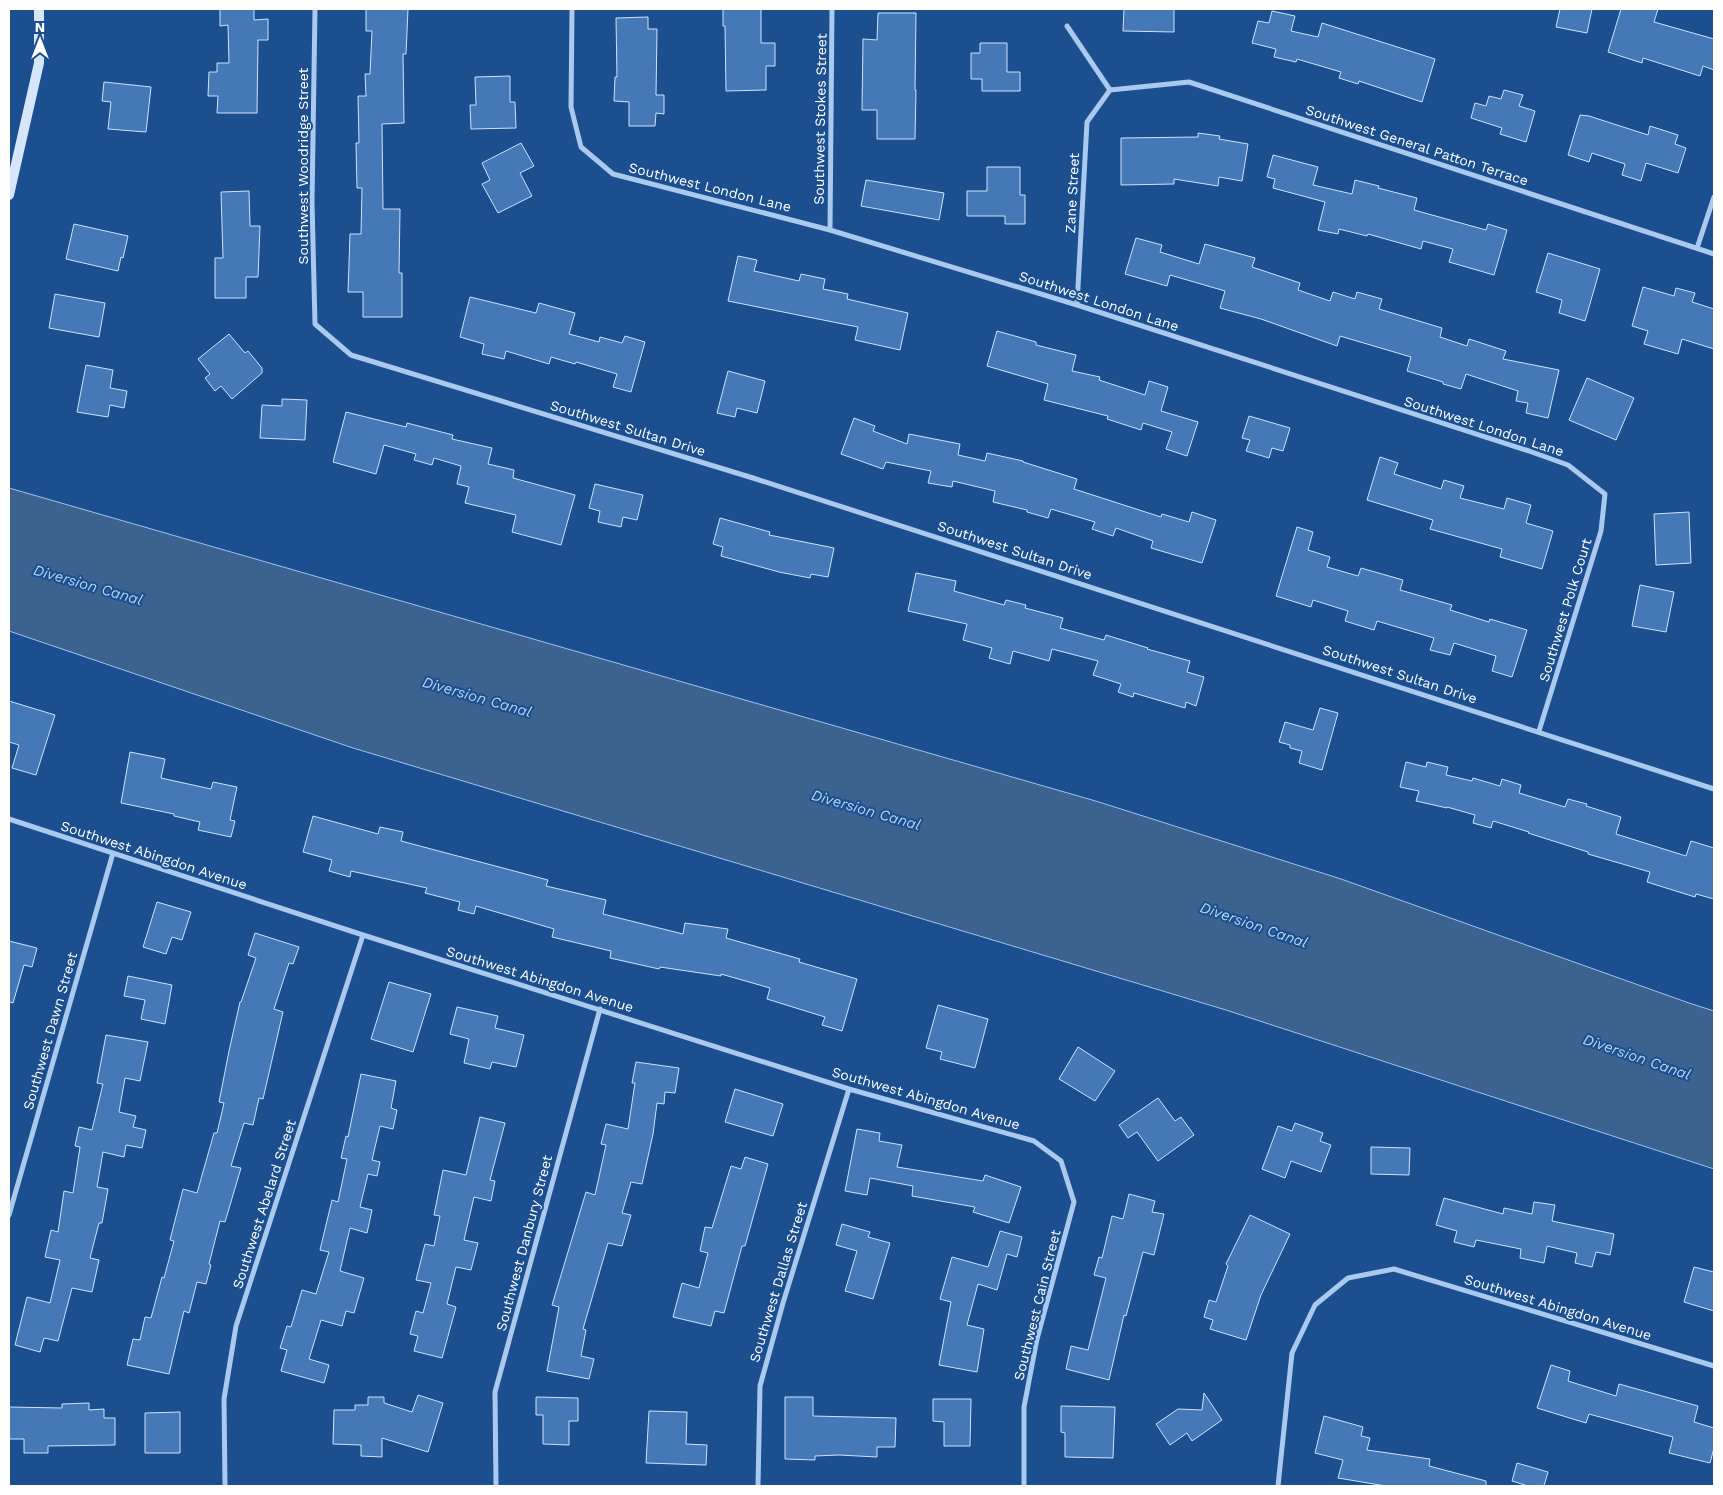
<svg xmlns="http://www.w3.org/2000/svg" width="1723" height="1495" viewBox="0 0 1723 1495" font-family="'Work Sans',sans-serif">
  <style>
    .water { fill: #3c6290; stroke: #9cc4f0 }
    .building { fill: #4478b7; stroke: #cfe3fa }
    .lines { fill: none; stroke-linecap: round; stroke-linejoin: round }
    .street { stroke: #a9c9ee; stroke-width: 5 }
    .secondary { stroke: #d6e6fa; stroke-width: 10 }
    .labels { text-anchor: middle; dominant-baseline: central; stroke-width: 4; stroke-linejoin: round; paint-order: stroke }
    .street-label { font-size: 14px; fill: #fff; stroke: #1b4f8f }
    .water-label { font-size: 15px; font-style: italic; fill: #b5d3f5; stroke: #1b4f8f }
  </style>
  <rect width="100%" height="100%" fill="#1b4f8f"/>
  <path class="water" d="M9,488L1099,802L1341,879L1689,1003L1714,1011V1169L1226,1010L353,748L9,631Z"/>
  <path class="building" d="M220,9H254V20L268,19V40H258L257,113H217L218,96H208L209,72H217V63H229L228,25L220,26Z
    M366,9H408L406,54H403L404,123L382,124L383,209H400L399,273H402V317H363V292H348L350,234H361L362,188H357L356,143H359L358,96H366L365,74H370L372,31H366Z
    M723,9H761V43H775V66H766V90L726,91L725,26H723Z
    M1124,9H1174V32L1123,31Z
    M1560,9H1592L1587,33L1556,27Z
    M1621,9H1658L1654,22L1714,39V70L1703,66L1700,76L1643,58L1642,63L1608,52Z
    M1272,11L1295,16L1291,31L1318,37L1322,23L1435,59L1422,102L1359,81L1358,84L1339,78L1341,72L1297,59L1296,62L1274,57L1276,49L1252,43L1258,21L1269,23Z
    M878,13H916L915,90H916L915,139H877V110H862L863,39L877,40Z
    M648,17V29H657L656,95H664V114L656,113L655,126H629V102L614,101L615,77H617L616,18Z
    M980,43H1007V72H1020V91H982V79H971V53H980Z
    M510,76V102H515L516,128L471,129L470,105H476L475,77Z
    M104,82L151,87L146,132L108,129L111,102L102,101Z
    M1504,90L1523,95L1519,106L1535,111L1526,142L1500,134L1502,128L1471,118L1475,103L1486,106L1489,96L1501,99Z
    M1580,115L1589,116L1648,135L1650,126L1678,135L1675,144L1686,148L1678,173L1646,163L1641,181L1622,175L1625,164L1592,153L1589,162L1568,155Z
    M1198,133L1220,136L1219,139L1248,144L1242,181L1219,177L1218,186L1174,179V184L1121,185V138L1198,137Z
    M521,143L534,166L520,173L532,196L498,213L482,184L490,180L482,163Z
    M1273,155L1318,167L1313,185L1352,194L1355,180L1379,186L1378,188L1417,198L1414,210L1486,230L1488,224L1507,230L1494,275L1449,262L1453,249L1423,241L1421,249L1368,234L1367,236L1339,229L1338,234L1318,230L1325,202L1273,188L1275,179L1267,177Z
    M987,167H1020V195H1025V224H1005V216H967V191H987Z
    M866,180L944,193L939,220L861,206Z
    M249,191L250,226H260L258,277H246V298H215V258H223L221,192Z
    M74,224L128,236L123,258L121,257L118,271L66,259Z
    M1136,238L1162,245L1160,252L1199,264L1205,244L1255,258L1252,267L1300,283L1298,290L1330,301L1333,292L1355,299L1357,292L1382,299L1379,309L1442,328L1440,337L1467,346L1469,339L1506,351L1503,359L1559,370L1548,418L1526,413L1528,403L1516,401L1518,391L1466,374L1461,389L1443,384V382L1407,371L1411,357L1340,336L1337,346L1261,319L1220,308L1225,291L1170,275L1167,286L1125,274Z
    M1548,253L1600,269L1585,321L1559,313L1562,300L1536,292Z
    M738,256L757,260L754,271L799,281L801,274L825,279L823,289L848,294L847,299L908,313L900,350L855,340L858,327L728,301Z
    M1643,287L1674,296L1676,288L1695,293L1692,302L1714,309V349L1682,339L1678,354L1644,344L1648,331L1632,326Z
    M55,294L105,303L99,337L49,328Z
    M470,297L536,313L539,303L575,313L569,334L599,342L600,337L622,343L625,336L645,342L631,392L613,387L617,374L576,362L575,364L551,357L549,364L506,351L504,359L482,354L484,344L460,337Z
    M997,331L1036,342V345L1076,355L1072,371L1100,377L1099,380L1145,395L1149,381L1168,387L1161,411L1198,422L1187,456L1166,449L1172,432L1143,423L1141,430L1107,419L1108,416L1044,400L1048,384L987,366Z
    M229,334L245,353L248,351L262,368V373L232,399L221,386L215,391L205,378L210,374L198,359Z
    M86,365L113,370L110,388L127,391L124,408L110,405L108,417L77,412Z
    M728,371L765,381L757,413L737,408L735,417L717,413Z
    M1587,378L1634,398L1616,440L1569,420Z
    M282,399L307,400L305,440L260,438L262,405L282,406Z
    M346,412L406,427L407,423L453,435L452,439L492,448L488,464L514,470L513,478L575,495L561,545L512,532L516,515L465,503L469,487L457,484L461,466L434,458L432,465L414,460L416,454L384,445L376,474L333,462Z
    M1249,416L1290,428L1283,451L1272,448L1269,458L1246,451L1250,440L1242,438Z
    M854,418L875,426L873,431L907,444L909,434L960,444L958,455L985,461L987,453L1023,461V462L1077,479L1074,489L1161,517L1162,514L1189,522L1192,512L1216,520L1202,563L1151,548L1153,541L1116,528L1113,536L1092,529L1095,522L1051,509L1048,518L1027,512V510L993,502L995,491L953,481L952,487L928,483L931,471L886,462L883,469L841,454Z
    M1380,457L1398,463L1394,474L1441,489L1444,480L1464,486L1460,498L1504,509L1507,498L1531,505L1526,523L1553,531L1542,569L1500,557L1502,549L1430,529L1433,520L1367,500Z
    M595,484L643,495L637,520L623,517L621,527L598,522L600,511L589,508Z
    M1689,512L1691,563L1656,565L1654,514Z
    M720,518L770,532L769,535L834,548L828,577L811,574L810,578L779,572L721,556L723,547L713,544Z
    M1297,527L1313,532L1308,550L1330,557L1327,567L1358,576L1361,568L1403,580L1400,590L1452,605L1450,610L1489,622L1490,619L1527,630L1512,677L1492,671L1496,656L1454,643L1450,655L1430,650L1434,638L1377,621L1374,630L1345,621L1348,611L1313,600L1311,607L1276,596Z
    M916,573L956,581L954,591L1004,605L1006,600L1026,605L1025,608L1063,618L1060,628L1104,640L1106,635L1148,648L1147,649L1190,661L1187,672L1204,677L1196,706L1186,702L1185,708L1134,693L1133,697L1118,692L1121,684L1093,675L1098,661L1052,649L1049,661L1013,651L1010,664L989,658L992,648L963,640L967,624L908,611Z
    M1640,585L1674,592L1666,632L1632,626Z
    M9,701L55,715L36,775L12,768L19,745L9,742Z
    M1320,708L1338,713L1322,770L1299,763L1302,751L1290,748V745L1279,742L1285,722L1313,730Z
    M130,752L165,759L161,778L211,789L213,782L237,787L230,820L235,821L231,837L198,830L200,822L174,816V814L121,803Z
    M1406,762L1426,767L1427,762L1448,767L1446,775L1472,781L1473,778L1500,786L1502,779L1521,785L1519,793L1565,807L1568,799L1587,804L1586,806L1621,817L1616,834L1686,856L1691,841L1714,848V899L1696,894L1695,897L1647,882L1650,872L1588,854V852L1528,833L1529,832L1493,821L1491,828L1473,823L1475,815L1447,807V808L1416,801L1419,791L1400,787Z
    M313,816L378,834L380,827L403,832L401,841L548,880L546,886L606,900L603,914L683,934L685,923L728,929L726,938L800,959L799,962L857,979L842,1031L822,1025L825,1017L767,999L770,988L721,974V976L660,967L659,969L610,958L611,951L552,937L554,929L476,906L474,914L458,910L460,902L425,893L427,888L351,871L350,877L329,871L332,860L303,852Z
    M157,902L191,912L182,940L172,937L166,954L143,947Z
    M255,933L299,947L293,964L289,963L274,1009L283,1012L263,1099L259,1098L253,1125L244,1123L231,1166L241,1168L225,1222L220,1221L209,1264L211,1265L206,1284L197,1282L189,1313L184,1311L169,1374L127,1365L133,1339L140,1340L145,1317L151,1318L162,1277L164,1278L174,1241L170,1240L183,1189L197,1193L214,1133H217L224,1103L219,1102L229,1051L240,1002H241L256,958L248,955Z
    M9,941L37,948L32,967L24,965L13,1003L9,1002Z
    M128,976L172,985L165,1024L141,1019L145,1000L124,996Z
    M389,982L431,994L413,1052L371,1039Z
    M938,1005L988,1019L975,1068L940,1059L942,1052L926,1048Z
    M457,1007L498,1016L495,1028L524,1035L516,1067L492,1062L490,1069L464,1063L469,1039L450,1034Z
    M106,1035L148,1042L140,1081L125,1078L119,1112L136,1116L133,1127L146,1130L142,1148L126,1145L124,1157L103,1152L97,1187L108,1189L102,1223H99L90,1258L99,1260L92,1292L72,1288L58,1341L44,1338L40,1352L15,1345L27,1297L50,1303L60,1260L45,1257L51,1230L58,1232L64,1191L73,1193L80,1147L75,1146L79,1127L92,1130L103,1084L97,1083Z
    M1078,1047L1115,1071L1095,1101L1059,1079Z
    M636,1062L679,1068L675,1093L665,1092L664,1104L657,1103L653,1134L642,1184L631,1182L622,1213L631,1215L622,1246L608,1243L583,1329L586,1330L581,1356L594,1359L589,1379L547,1371L559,1307L552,1305L586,1192L595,1195L606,1145L601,1144L606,1124L628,1129L635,1083H632Z
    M361,1074L396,1081L391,1108L397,1110L393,1129L380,1126L372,1160L380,1162L377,1176L368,1174L360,1207L372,1210L367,1233L350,1228L340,1271L364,1278L354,1313L346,1311L342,1326L321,1320L309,1359L329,1365L324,1383L281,1371L287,1350L280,1348L287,1326L291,1327L302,1290L316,1294L329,1252L320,1250L332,1200L338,1202L347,1159L341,1158L346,1136L348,1137Z
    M735,1089L783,1104L773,1136L725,1122Z
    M1158,1098L1175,1121L1181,1117L1194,1135L1158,1161L1137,1132L1128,1138L1119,1125Z
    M480,1117L505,1123L490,1180L495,1181L491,1201L474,1197L464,1240L478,1243L471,1270L456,1267L447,1304L456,1307L442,1358L414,1351L418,1336L410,1334L416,1311L423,1313L431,1283L416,1280L425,1244L434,1246L440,1216L434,1215L443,1170L466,1175Z
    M1295,1123L1323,1133L1320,1141L1331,1145L1321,1172L1291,1161L1285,1178L1262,1169L1278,1126L1292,1131Z
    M857,1129L880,1133L879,1141L902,1145L897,1167L983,1181L985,1175L1021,1187L1009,1223L973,1212L975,1207L912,1196L913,1186L870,1178L867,1195L845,1191Z
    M1371,1147L1410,1148L1409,1175L1371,1174Z
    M745,1157L768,1164L745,1246H742L724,1313L715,1311L711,1326L673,1317L682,1283L699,1288L708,1253L700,1251L705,1227L712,1228L731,1166L741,1169Z
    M1129,1194L1155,1201L1152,1212L1164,1214L1154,1255L1143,1252L1126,1316L1124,1315L1109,1380L1066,1369L1071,1346L1088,1350L1106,1278L1094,1275L1099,1257L1102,1258L1112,1216L1123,1219Z
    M1444,1198L1503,1214L1504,1208L1532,1214L1534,1202L1555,1205L1552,1221L1614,1234L1610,1255L1596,1252L1592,1267L1575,1263L1577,1253L1547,1246L1544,1263L1520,1258L1521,1249L1476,1240L1474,1247L1454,1242L1457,1231L1436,1225Z
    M1250,1215L1290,1234L1261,1295L1246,1340L1210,1329L1213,1320L1204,1317L1209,1300L1216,1302L1228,1266L1226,1264Z
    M842,1224L870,1232L868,1237L890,1243L873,1299L845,1291L857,1251L836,1245Z
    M1000,1231L1022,1237L1017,1257L1007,1254L997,1290L978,1284L967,1325L984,1329L977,1372L939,1365L951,1302L940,1299L952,1257L988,1267Z
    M1694,1267L1714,1272V1311L1684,1302Z
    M1551,1365L1570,1371L1568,1381L1616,1396L1619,1384L1698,1406L1694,1422L1714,1428V1448L1710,1463L1669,1453L1673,1437L1589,1414L1586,1423L1537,1408Z
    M1204,1393L1222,1420L1192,1441L1187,1433L1170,1445L1156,1424L1178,1409L1202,1410Z
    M418,1395L443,1403L428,1452L382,1438V1457L361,1456V1445L333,1444L334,1410H355V1405H368V1397H384V1403L412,1412Z
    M536,1397L578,1398V1421H569V1445L543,1444V1415H536Z
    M785,1397H813V1416L896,1418L895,1447H877V1457L839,1455L815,1456V1460L785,1459Z
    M933,1399H971L970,1446H944V1422L933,1421Z
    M89,1403V1410L104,1409V1418H115V1445L48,1446V1453H24V1439H9V1407L62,1408V1404Z
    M1061,1406L1115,1407L1113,1458L1065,1457V1433L1061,1432Z
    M649,1411L687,1412L686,1444L707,1445L706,1465L646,1463Z
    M180,1412V1453H145V1413Z
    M1324,1416L1363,1427L1361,1436L1370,1438L1367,1450L1430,1459L1429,1466L1486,1481V1486H1386L1338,1478L1343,1460L1315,1453Z
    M1517,1463L1548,1472L1544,1486H1528L1512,1481Z"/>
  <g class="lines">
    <path class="street" d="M315,9L312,202L315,324L351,355L753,478L1714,789
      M572,9L571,107L581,147L613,174L830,230L1077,305L1529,451L1568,465L1605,494L1601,531L1539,731
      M1067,26L1110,90
      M1110,90L1189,82L1714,254
      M830,230L832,9
      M1697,248L1714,197
      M1077,305L1087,122L1110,90
      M9,819L363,935L849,1089L1034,1141L1061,1161L1074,1202L1037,1339L1024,1407V1486
      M9,1215L113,853
      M225,1486L224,1399L236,1326L363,935
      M496,1486L495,1392L600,1009
      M758,1486L760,1386L783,1303L849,1089
      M1278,1486L1292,1353L1315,1305L1348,1278L1394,1269L1714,1366"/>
    <path class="secondary" d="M9,195L39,63V9"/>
  </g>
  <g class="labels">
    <g class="street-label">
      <text transform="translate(820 119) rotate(-89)">Southwest Stokes Street</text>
      <text transform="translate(1417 145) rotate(18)">Southwest General Patton Terrace</text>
      <text transform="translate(303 166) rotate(-90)">Southwest Woodridge Street</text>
      <text transform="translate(710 187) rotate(14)">Southwest London Lane</text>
      <text transform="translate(1072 193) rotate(-87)">Zane Street</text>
      <text transform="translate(1099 301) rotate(18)">Southwest London Lane</text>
      <text transform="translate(1484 426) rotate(18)">Southwest London Lane</text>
      <text transform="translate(628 428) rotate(17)">Southwest Sultan Drive</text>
      <text transform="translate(1015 550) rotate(18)">Southwest Sultan Drive</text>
      <text transform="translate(1565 610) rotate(-73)">Southwest Polk Court</text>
      <text transform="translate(1400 674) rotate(18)">Southwest Sultan Drive</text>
      <text transform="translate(154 855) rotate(18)">Southwest Abingdon Avenue</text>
      <text transform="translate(540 979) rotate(17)">Southwest Abingdon Avenue</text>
      <text transform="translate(50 1031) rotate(-74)">Southwest Dawn Street</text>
      <text transform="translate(926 1098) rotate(16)">Southwest Abingdon Avenue</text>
      <text transform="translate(264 1204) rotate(-72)">Southwest Abelard Street</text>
      <text transform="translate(524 1243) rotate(-75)">Southwest Danbury Street</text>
      <text transform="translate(778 1282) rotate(-73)">Southwest Dallas Street</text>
      <text transform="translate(1037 1305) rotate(-76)">Southwest Cain Street</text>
      <text transform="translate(1558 1307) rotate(17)">Southwest Abingdon Avenue</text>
    </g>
    <g class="water-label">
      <text transform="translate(88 585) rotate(16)">Diversion Canal</text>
      <text transform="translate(477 697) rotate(16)">Diversion Canal</text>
      <text transform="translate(866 810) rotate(16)">Diversion Canal</text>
      <text transform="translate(1254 925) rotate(19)">Diversion Canal</text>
      <text transform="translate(1637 1057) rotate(19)">Diversion Canal</text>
    </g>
  </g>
  <rect width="1723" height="1495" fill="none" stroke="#ffffff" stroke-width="20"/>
  <g transform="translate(40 40)" stroke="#1b4f8f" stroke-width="4" paint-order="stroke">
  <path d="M0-4L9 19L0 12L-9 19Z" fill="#ffffff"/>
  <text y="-8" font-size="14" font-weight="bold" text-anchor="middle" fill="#ffffff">N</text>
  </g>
</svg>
